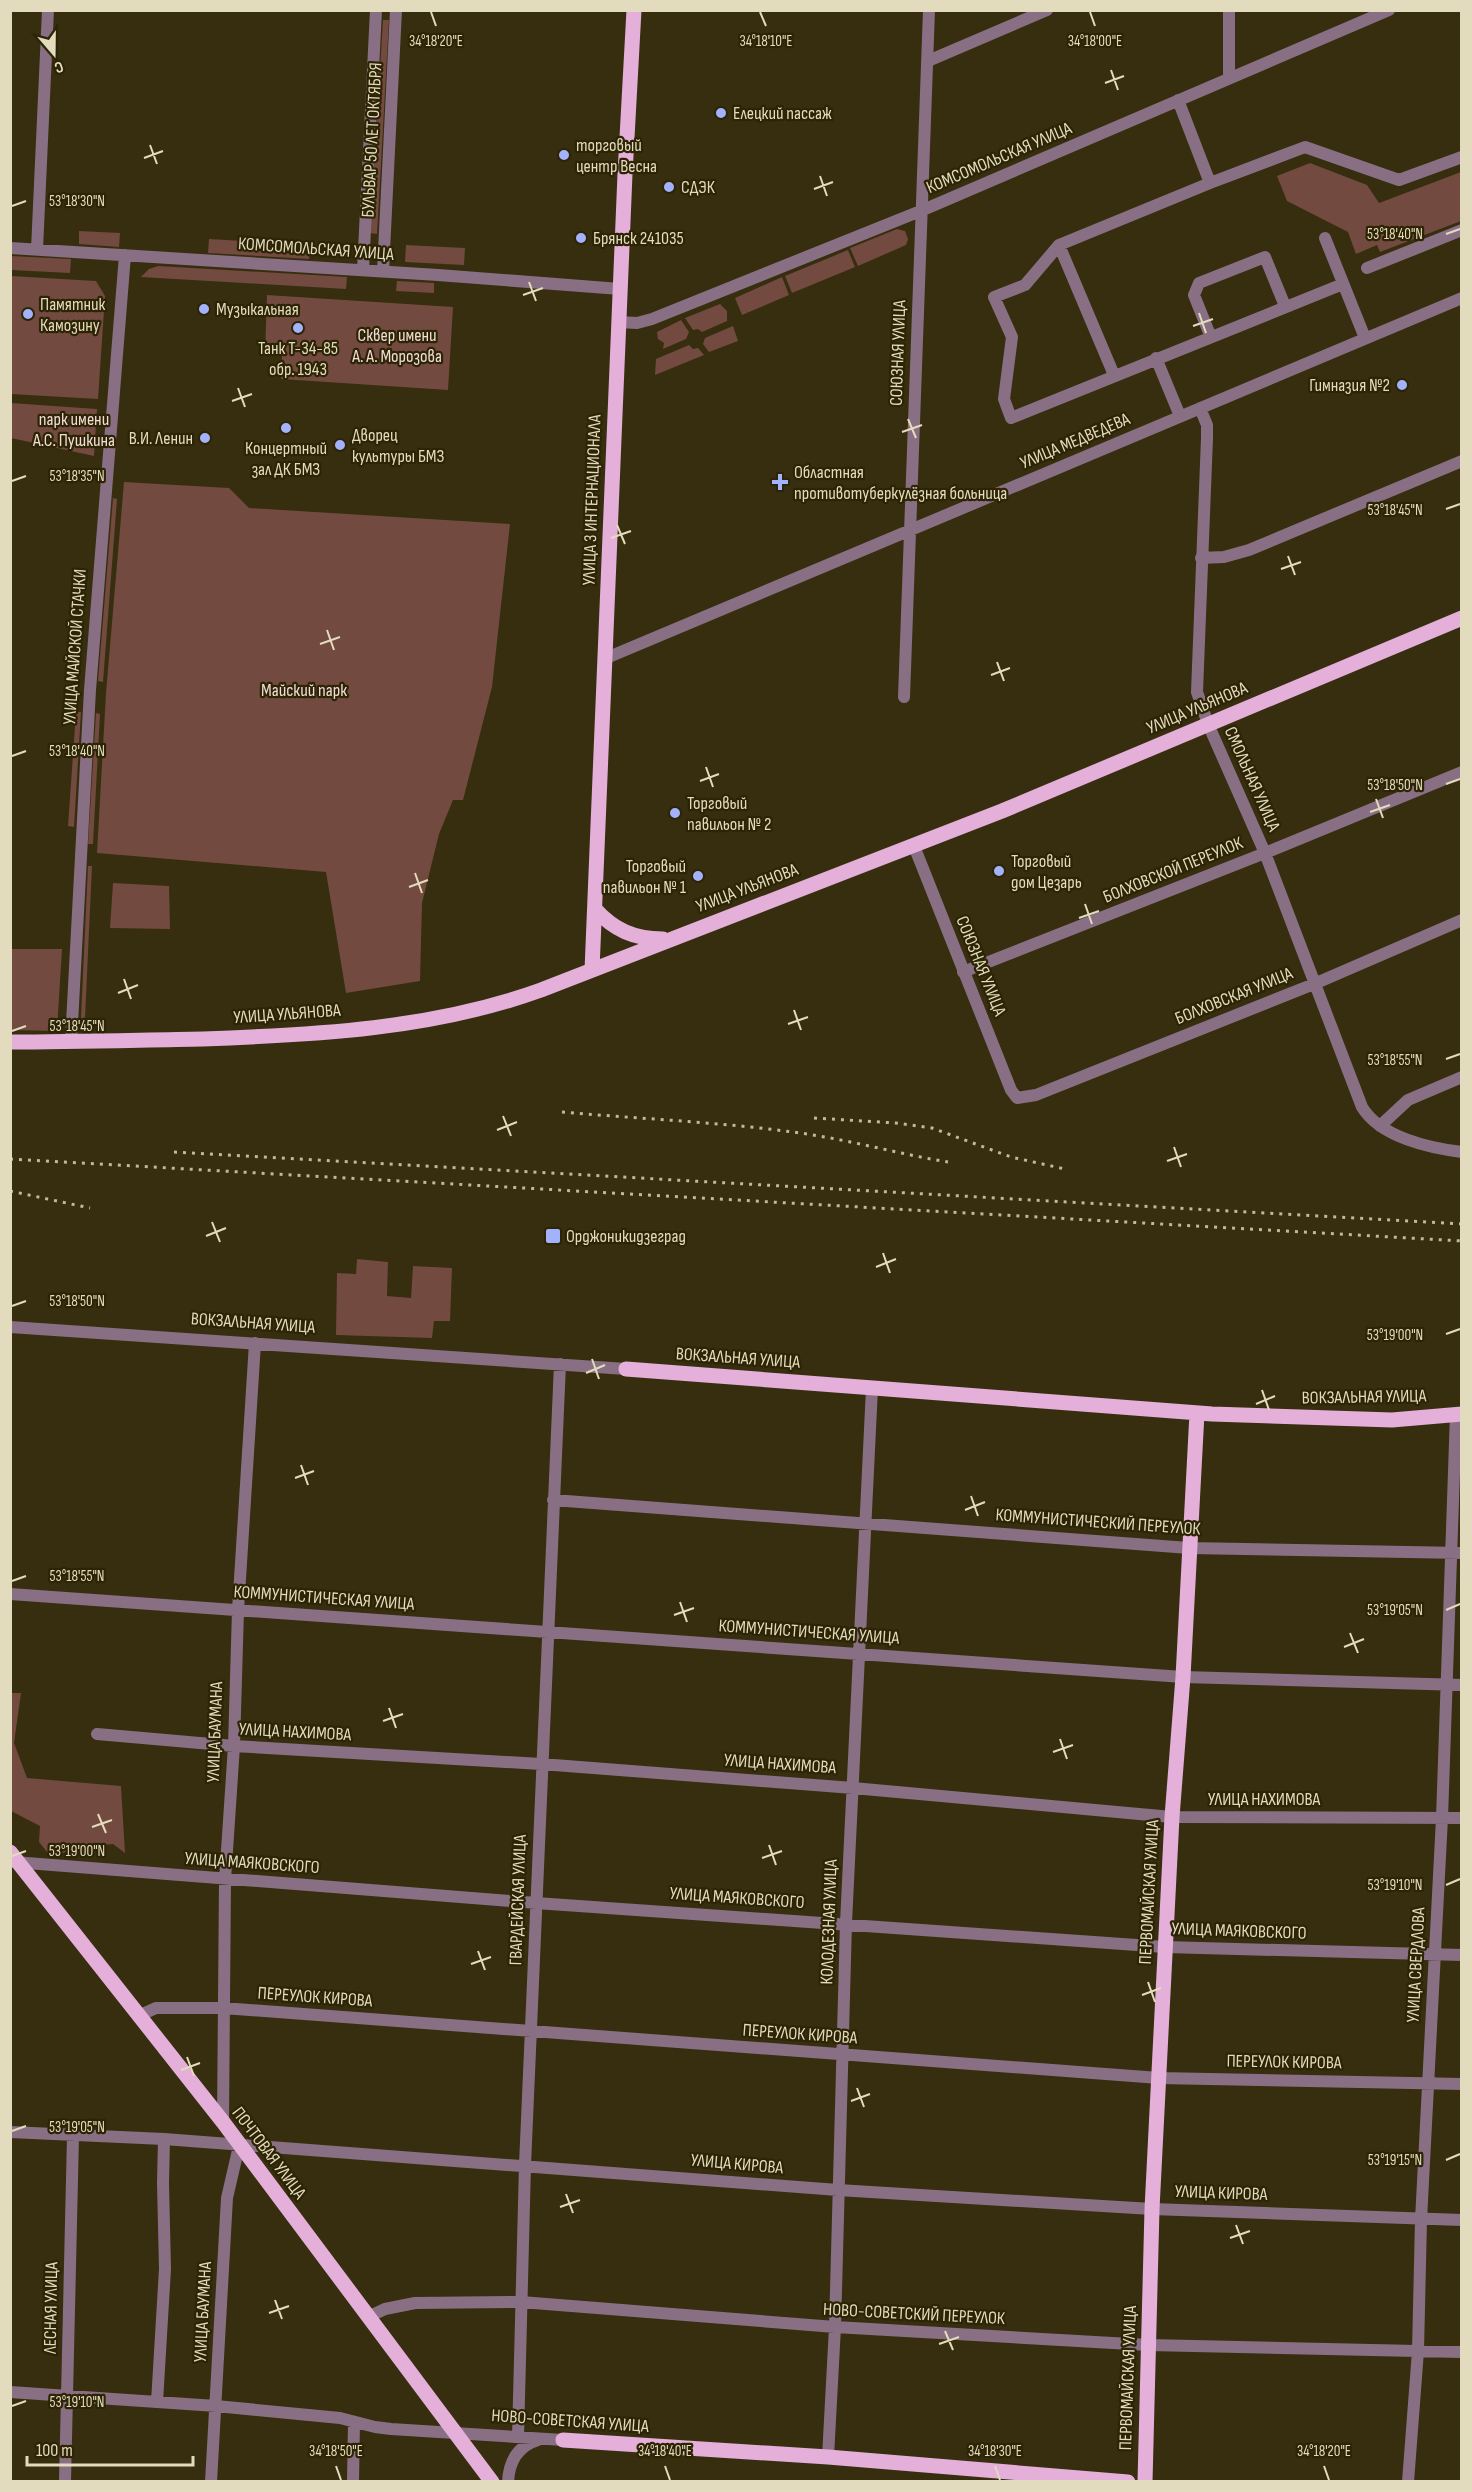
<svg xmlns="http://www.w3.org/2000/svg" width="1472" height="2492" viewBox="0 0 1472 2492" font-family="'Sofia Sans Condensed',sans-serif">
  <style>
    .green { fill: #724a3f }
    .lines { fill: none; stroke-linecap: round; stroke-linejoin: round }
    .minor { stroke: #896f83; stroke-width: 12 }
    .major { stroke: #e4afd8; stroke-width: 15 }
    .rail { stroke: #c1b99a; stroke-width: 3; stroke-dasharray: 3 6; stroke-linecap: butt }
    .ticks { fill: none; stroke: #e3dbbd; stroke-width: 2 }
    .poi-dot { fill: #a3b2fd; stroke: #2c2404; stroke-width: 2 }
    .labels { text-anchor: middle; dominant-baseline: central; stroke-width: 4.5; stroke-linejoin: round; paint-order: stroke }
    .poi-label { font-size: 18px; fill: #e3dbbd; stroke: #2c2404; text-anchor: start }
    .street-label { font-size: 18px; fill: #e3dbbd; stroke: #2c2404 }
    .park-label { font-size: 18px; fill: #f2dcd7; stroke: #2c2404 }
    .ticks-label { font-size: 15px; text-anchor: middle; fill: #e3dbbd; stroke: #2c2404; stroke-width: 4.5; stroke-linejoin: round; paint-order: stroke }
  </style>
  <rect width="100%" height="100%" fill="#362e0e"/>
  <path class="green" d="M383,20H389L377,234L370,233Z
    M1310,163L1367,185L1379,203L1461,172V221L1380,252L1377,245L1356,254L1348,232L1287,201L1277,176Z
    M897,229L905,231L908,239L906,245L858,266L850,248Z
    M79,231L120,233L119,247L79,244Z
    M209,239L310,245L309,259L208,253Z
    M406,245L465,248L464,265L405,262Z
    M848,250L855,267L792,293L785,276Z
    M11,256L71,259L70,273L11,270Z
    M158,266L347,277L346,289L141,277L149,269Z
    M11,276L96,281L105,296L98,399L11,394Z
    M782,277L789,295L742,315L735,298Z
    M397,281L434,283V293L396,291Z
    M267,295L453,307L448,390L281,379L282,356L265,354Z
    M720,304L727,311V321L702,332L698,329L693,330L685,318Z
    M681,320L689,332L686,339L663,349L664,343L658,339L657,332Z
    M733,326L738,341L709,352L703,344L705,338Z
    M689,345L693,349L698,348L704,355L655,375L656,359Z
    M11,403L97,409L94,456L11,438Z
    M124,482L229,488L249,508L510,524L492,687L463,800H453L439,834L422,903L420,981L346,993L326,872L97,853L106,693Z
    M113,498L117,499L103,682L98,681Z
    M76,712H81L74,827L68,826Z
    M96,713L100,714L93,844H88Z
    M88,866H92L85,1018H81Z
    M113,883L169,886L170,929L110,928Z
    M11,949H62L57,1031L11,1030Z
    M357,1259L388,1262L387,1296L411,1298L413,1266L452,1268L450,1321H434L432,1338L336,1335L337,1273L356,1274Z
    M10,1693H21L14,1743L27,1778L121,1786L125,1853L113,1844L80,1847L51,1857L39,1842L40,1826L11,1811Z"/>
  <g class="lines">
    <path class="minor" d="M1229,10V78
      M928,61L1047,10
      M1210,183L1305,147L1399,180L1462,157
      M1325,238L1365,338
      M1059,245L1025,285L994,297L1012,337L1004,399L1011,418L1343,284
      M10,248L438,275L620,289
      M37,249L48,10
      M1367,268L1462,230
      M363,270L376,10
      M383,271L396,10
      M619,322L637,323L652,319L923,210L1389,10
      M1210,335L1194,295L1199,283L1265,257L1285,306
      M1156,358L1180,416
      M1114,375L1059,245L1210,183L1178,100
      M1200,408L1207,425V438L1197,692L1208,724L1265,853L1362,1107C1380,1137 1429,1148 1462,1152
      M1201,558L1224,557L1249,550L1462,461
      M604,659L1462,298
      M904,697L929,10
      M914,846L1011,1090L1017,1098L1036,1095L1314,984L1462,920
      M963,972L1265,853L1462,772
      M71,1042L90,690L125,255
      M1380,1126L1408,1100L1462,1077
      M10,1327L626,1369
      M553,1500L1189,1548L1462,1553
      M10,1594L1183,1677L1462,1685
      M97,1734L234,1746L541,1764L853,1788L1172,1817L1462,1818
      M14,1862L536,1903L1165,1947L1462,1955
      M138,2016L156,2008H223L1159,2078L1462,2084
      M223,2122L225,1880L234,1746L238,1610L255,1343
      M10,2132L164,2139L838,2190L1152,2209L1462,2220
      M368,2317L385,2309L415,2303L521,2302L835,2327L1148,2345L1462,2352
      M10,2392L216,2406L340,2418L375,2427L391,2429L563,2440
      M157,2402L165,2269L163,2183L164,2139
      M518,2437L525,2165L560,1364
      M828,2457L835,2327L846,1923L872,1388
      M65,2482L73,2136
      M211,2482L227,2198L239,2146
      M353,2482L354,2422
      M508,2482C509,2461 518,2446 538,2440
      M1408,2482L1418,2351L1421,2220L1442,1818L1456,1414"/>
    <path class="major" d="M595,909C614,930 634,939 663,939
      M592,970L625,174L634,10
      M10,1042C75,1042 139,1040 203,1039C316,1035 433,1029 541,990L1002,811L1462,618
      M626,1369L1212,1414L1392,1420L1462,1414
      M10,1852L223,2122L492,2482
      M563,2440L828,2457L1128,2482
      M1145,2482L1152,2209L1172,1817L1183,1677L1197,1413"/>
    <path class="rail" d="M562,1112C641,1119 722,1122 800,1133C850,1140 899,1154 948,1162
      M814,1118L896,1123L932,1128L1011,1157L1065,1169
      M174,1152L1462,1224
      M10,1159L1462,1241
      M10,1191L90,1208"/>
  </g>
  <path class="ticks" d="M431,12L436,26M760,12L766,26M1090,12L1095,26M1111,70L1118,90M1105,83L1124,76M150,145L157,164M144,158L163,151M820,176L827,196M814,189L833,182M12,206L26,201M1446,234L1460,229M529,282L536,301M523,295L543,288M1199,313L1206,333M1193,326L1213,319M238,388L245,407M232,401L252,394M908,419L916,438M902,432L922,425M12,481L26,476M1446,509L1460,504M617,525L625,544M611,538L631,531M1288,556L1295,575M1281,569L1301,562M327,630L334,650M320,644L340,637M997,662L1004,681M991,675L1010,668M12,756L26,751M706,767L713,787M700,781L719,774M1446,784L1460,779M1376,799L1383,818M1370,812L1390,805M415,873L422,893M409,887L428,880M1085,904L1092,924M1079,918L1099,911M124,979L131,999M118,993L138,985M794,1010L801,1030M788,1024L808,1017M12,1031L26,1026M1446,1059L1460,1054M503,1116L511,1136M497,1130L517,1122M1174,1147L1181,1167M1167,1161L1187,1154M212,1222L220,1242M206,1236L226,1228M883,1253L890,1273M876,1267L896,1259M12,1306L26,1301M1446,1334L1460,1329M592,1359L599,1379M586,1373L605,1365M1262,1390L1269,1410M1256,1404L1275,1396M301,1465L308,1485M295,1478L314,1471M971,1496L978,1516M965,1510L985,1502M12,1581L26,1576M680,1602L687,1622M1446,1610L1460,1604M674,1615L694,1608M1350,1633L1358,1653M1344,1647L1364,1639M389,1708L396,1728M383,1721L403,1714M1060,1739L1067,1759M1053,1752L1073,1745M98,1814L106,1833M92,1827L112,1820M769,1845L776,1865M12,1856L26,1851M762,1858L782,1851M1446,1885L1460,1879M478,1951L485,1970M471,1964L491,1957M1148,1982L1155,2002M1142,1995L1161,1988M187,2057L194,2076M181,2070L200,2063M857,2088L864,2107M851,2101L870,2094M12,2131L26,2126M1446,2160L1460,2154M566,2194L573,2213M560,2207L580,2200M1236,2225L1243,2244M1230,2238L1250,2231M275,2300L282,2319M269,2313L289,2306M945,2331L953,2350M939,2344L959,2337M12,2406L26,2401M336,2466L341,2480M665,2466L670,2480M995,2466L1000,2480M1324,2466L1329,2480"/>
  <g class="poi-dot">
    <circle cx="721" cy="113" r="6"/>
    <circle cx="564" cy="155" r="6"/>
    <circle cx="669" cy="187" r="6"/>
    <circle cx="581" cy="238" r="6"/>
    <circle cx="204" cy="309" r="6"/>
    <circle cx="28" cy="314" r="6"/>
    <circle cx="298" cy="328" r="6"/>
    <circle cx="1402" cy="385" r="6"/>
    <circle cx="286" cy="428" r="6"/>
    <circle cx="205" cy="438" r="6"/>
    <circle cx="340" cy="445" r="6"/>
    <path d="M777 473h6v6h6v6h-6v6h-6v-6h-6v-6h6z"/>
    <circle cx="675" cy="813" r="6"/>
    <circle cx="999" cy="871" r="6"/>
    <circle cx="698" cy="876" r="6"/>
    <rect x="545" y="1228" width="16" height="16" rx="3"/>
  </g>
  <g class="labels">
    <g class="poi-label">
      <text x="733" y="113">Елецкий пассаж</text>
      <text x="576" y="145">торговый<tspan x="576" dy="21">центр Весна</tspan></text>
      <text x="681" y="187">СДЭК</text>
      <text x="593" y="238">Брянск 241035</text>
      <text x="40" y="304">Памятник<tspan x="40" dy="21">Камозину</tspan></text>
      <text x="216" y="309">Музыкальная</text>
      <text x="298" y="348" text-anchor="middle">Танк Т-34-85<tspan x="298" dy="21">обр. 1943</tspan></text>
      <text x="1390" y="385" text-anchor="end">Гимназия №2</text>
      <text x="352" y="435">Дворец<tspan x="352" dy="21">культуры БМЗ</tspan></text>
      <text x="193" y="438" text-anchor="end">В.И. Ленин</text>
      <text x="286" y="448" text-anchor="middle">Концертный<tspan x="286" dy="21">зал ДК БМЗ</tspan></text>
      <text x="794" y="472">Областная<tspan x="794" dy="21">противотуберкулёзная больница</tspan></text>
      <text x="687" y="803">Торговый<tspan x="687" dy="21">павильон № 2</tspan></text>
      <text x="1011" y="861">Торговый<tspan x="1011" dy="21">дом Цезарь</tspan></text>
      <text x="686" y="866" text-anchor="end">Торговый<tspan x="686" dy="21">павильон № 1</tspan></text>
      <text x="566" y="1236">Орджоникидзеград</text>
    </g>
    <g class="street-label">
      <text transform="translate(372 140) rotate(-87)">БУЛЬВАР 50 ЛЕТ ОКТЯБРЯ</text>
      <text transform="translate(999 158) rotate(-23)">КОМСОМОЛЬСКАЯ УЛИЦА</text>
      <text transform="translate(316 249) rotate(4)">КОМСОМОЛЬСКАЯ УЛИЦА</text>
      <text transform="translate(898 353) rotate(-88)">СОЮЗНАЯ УЛИЦА</text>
      <text transform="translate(1075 441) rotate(-23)">УЛИЦА МЕДВЕДЕВА</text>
      <text transform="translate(592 500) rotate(-88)">УЛИЦА 3 ИНТЕРНАЦИОНАЛА</text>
      <text transform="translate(75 647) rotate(-86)">УЛИЦА МАЙСКОЙ СТАЧКИ</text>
      <text transform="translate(1197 708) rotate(-23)">УЛИЦА УЛЬЯНОВА</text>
      <text transform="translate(1252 779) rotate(66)">СМОЛЬНАЯ УЛИЦА</text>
      <text transform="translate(1173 870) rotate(-22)">БОЛХОВСКОЙ ПЕРЕУЛОК</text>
      <text transform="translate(747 888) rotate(-21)">УЛИЦА УЛЬЯНОВА</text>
      <text transform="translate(981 966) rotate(68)">СОЮЗНАЯ УЛИЦА</text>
      <text transform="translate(1234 996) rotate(-22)">БОЛХОВСКАЯ УЛИЦА</text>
      <text transform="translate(287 1014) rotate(-4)">УЛИЦА УЛЬЯНОВА</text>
      <text transform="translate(253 1323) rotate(4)">ВОКЗАЛЬНАЯ УЛИЦА</text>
      <text transform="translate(738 1358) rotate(4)">ВОКЗАЛЬНАЯ УЛИЦА</text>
      <text transform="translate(1364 1397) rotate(-1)">ВОКЗАЛЬНАЯ УЛИЦА</text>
      <text transform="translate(1098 1522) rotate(4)">КОММУНИСТИЧЕСКИЙ ПЕРЕУЛОК</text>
      <text transform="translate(324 1598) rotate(4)">КОММУНИСТИЧЕСКАЯ УЛИЦА</text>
      <text transform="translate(809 1632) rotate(4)">КОММУНИСТИЧЕСКАЯ УЛИЦА</text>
      <text transform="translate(215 1732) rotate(-88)">УЛИЦА БАУМАНА</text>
      <text transform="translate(295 1732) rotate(3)">УЛИЦА НАХИМОВА</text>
      <text transform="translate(780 1764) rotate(4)">УЛИЦА НАХИМОВА</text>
      <text x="1264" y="1799">УЛИЦА НАХИМОВА</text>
      <text transform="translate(252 1863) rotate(4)">УЛИЦА МАЯКОВСКОГО</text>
      <text transform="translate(1149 1892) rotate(-87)">ПЕРВОМАЙСКАЯ УЛИЦА</text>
      <text transform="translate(737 1898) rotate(4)">УЛИЦА МАЯКОВСКОГО</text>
      <text transform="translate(518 1900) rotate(-88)">ГВАРДЕЙСКАЯ УЛИЦА</text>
      <text transform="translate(829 1922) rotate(-88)">КОЛОДЕЗНАЯ УЛИЦА</text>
      <text transform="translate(1239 1931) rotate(2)">УЛИЦА МАЯКОВСКОГО</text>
      <text transform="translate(1416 1965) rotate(-87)">УЛИЦА СВЕРДЛОВА</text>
      <text transform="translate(315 1997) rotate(4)">ПЕРЕУЛОК КИРОВА</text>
      <text transform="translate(800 2034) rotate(4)">ПЕРЕУЛОК КИРОВА</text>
      <text transform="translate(1284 2062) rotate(1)">ПЕРЕУЛОК КИРОВА</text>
      <text transform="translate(269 2153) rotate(53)">ПОЧТОВАЯ УЛИЦА</text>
      <text transform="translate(737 2164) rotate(5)">УЛИЦА КИРОВА</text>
      <text transform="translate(1221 2193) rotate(2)">УЛИЦА КИРОВА</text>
      <text transform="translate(51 2308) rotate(-89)">ЛЕСНАЯ УЛИЦА</text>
      <text transform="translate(203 2312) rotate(-87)">УЛИЦА БАУМАНА</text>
      <text transform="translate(914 2314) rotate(3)">НОВО-СОВЕТСКИЙ ПЕРЕУЛОК</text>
      <text transform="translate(1128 2378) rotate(-88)">ПЕРВОМАЙСКАЯ УЛИЦА</text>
      <text transform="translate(570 2421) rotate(4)">НОВО-СОВЕТСКАЯ УЛИЦА</text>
    </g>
    <g class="park-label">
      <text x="397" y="335">Сквер имени<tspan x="397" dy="21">А. А. Морозова</tspan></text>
      <text x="74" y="419">парк имени<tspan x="74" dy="21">А.С. Пушкина</tspan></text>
      <text x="304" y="690">Майский парк</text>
    </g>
  </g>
  <g class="ticks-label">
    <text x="436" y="46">34°18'20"E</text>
    <text x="766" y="46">34°18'10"E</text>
    <text x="1095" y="46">34°18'00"E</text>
    <text x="77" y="206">53°18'30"N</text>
    <text x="1395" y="239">53°18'40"N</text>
    <text x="77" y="481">53°18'35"N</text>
    <text x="1395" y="515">53°18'45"N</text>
    <text x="77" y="756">53°18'40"N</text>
    <text x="1395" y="790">53°18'50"N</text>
    <text x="77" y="1031">53°18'45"N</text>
    <text x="1395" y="1065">53°18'55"N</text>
    <text x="77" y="1306">53°18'50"N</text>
    <text x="1395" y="1340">53°19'00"N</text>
    <text x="77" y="1581">53°18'55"N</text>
    <text x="1395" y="1615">53°19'05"N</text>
    <text x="77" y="1856">53°19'00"N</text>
    <text x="1395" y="1890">53°19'10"N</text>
    <text x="77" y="2132">53°19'05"N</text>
    <text x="1395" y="2165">53°19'15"N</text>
    <text x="77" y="2407">53°19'10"N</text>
    <text x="336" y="2456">34°18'50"E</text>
    <text x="665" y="2456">34°18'40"E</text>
    <text x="995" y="2456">34°18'30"E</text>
    <text x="1324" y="2456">34°18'20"E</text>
  </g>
  <rect width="1472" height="2492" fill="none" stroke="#e3dbbd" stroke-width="24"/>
  <g transform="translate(54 54) rotate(160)" stroke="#2c2404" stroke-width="4.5" paint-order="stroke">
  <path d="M0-4.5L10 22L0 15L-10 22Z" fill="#e3dbbd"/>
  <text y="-9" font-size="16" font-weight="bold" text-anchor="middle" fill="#e3dbbd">С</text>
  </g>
  <path d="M27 2456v9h166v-9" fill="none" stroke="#e3dbbd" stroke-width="3"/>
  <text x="36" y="2456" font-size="18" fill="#e3dbbd" stroke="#2c2404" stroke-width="4.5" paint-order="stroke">100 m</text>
</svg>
